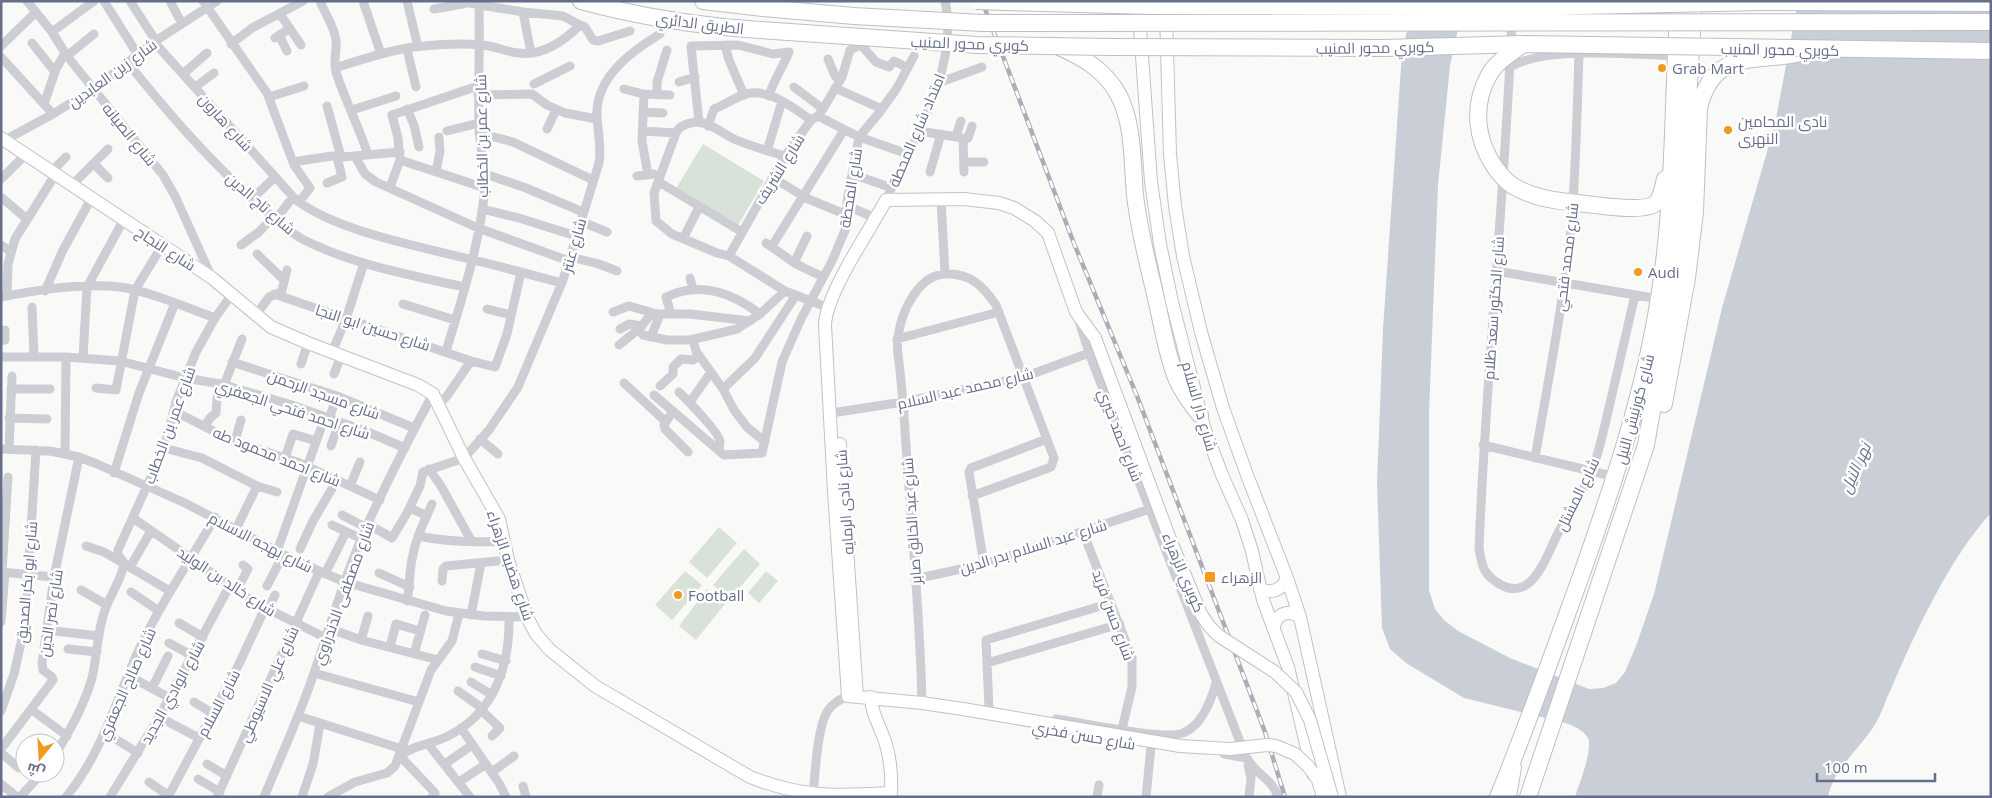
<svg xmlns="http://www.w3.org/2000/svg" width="1992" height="798" viewBox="0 0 1992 798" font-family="'Open Sans',Cairo,sans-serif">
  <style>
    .green { fill: #d9e2d8 }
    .water { fill: #cacfd7 }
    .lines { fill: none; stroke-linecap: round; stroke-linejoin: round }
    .secondary-casing { stroke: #c1c2c9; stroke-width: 14 }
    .primary-casing { stroke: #bfc0c6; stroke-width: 16 }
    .highway-casing { stroke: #bebfc4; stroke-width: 18 }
    .street { stroke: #cdced3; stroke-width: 9 }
    .secondary { stroke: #fff; stroke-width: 12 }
    .primary { stroke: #fff; stroke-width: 14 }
    .highway { stroke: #fff; stroke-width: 16 }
    .rail-casing { stroke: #acaeb7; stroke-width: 4.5 }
    .rail { stroke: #fff; stroke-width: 2.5; stroke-dasharray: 8; stroke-linecap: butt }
    .secondary-bridge-casing { stroke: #c1c2c9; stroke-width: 14; stroke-linecap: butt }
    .highway-bridge-casing { stroke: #bebfc4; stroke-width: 18; stroke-linecap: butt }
    .secondary-bridge { stroke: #fff; stroke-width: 12 }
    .highway-bridge { stroke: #fff; stroke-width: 16 }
    .poi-dot { fill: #f19921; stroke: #fff; stroke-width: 2 }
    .labels { text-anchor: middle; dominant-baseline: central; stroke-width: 5; stroke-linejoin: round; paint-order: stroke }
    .street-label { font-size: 15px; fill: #676e8b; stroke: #fff }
    .poi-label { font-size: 15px; fill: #676e8b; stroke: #fff; text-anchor: start }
    .water-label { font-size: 16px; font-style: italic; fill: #68768c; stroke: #fff }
  </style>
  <rect width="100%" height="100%" fill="#f9faf8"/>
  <path class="green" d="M703,144L764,181L737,227L675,190Z
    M719,527L737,543L707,578L689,562Z
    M744,549L760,564L730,599L713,585Z
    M685,571L702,585L672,620L655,605Z
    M766,571L778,581L759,603L748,593Z
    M707,589L725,604L696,640L679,626Z"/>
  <path class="water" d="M1414,1H1464L1450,66L1438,185L1429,413V590L1435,609L1444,620L1458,631L1510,658L1589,689L1603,688L1616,683L1625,672L1636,646L1654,594L1722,308L1775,124L1798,1H1991V513C1950,557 1915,633 1891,689C1886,698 1884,708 1879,717C1866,745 1834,765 1828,797H1575C1579,784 1593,750 1588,738C1584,731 1577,728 1569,724L1464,698L1406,663L1390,649L1382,628L1377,483L1383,329L1402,52Z"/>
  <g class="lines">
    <defs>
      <path id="secondary" d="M1139,14L1151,182L1160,244L1172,302L1204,427L1222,475L1242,520L1252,551L1263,600L1288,667L1313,774
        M1166,14L1170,154L1175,206L1183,256L1201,332L1223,408L1247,475L1287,578L1300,617L1340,797
        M1,138L212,278L271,327L308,343L418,385L433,394L464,458L499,519L508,560L527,617L536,634L550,650L595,686L750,777C803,798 835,796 891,793C892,772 890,751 881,731C876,718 872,712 871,697
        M840,444L857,697
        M1260,589C1272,594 1282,590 1287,578
        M1274,629C1274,615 1288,608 1300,617
        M963,709L922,703L848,696L834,491L825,325C826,293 870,230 886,200L964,199L999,203L1014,208L1035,221L1048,233L1076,312L1095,338"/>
      <path id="primary" d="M1509,797L1514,767"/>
      <path id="highway" d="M581,1C640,17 699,26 760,30
        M703,1L763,8
        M1057,46C1082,57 1104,69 1118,94C1134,123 1132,163 1135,195C1139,232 1149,267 1157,303C1163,329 1167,356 1177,380C1183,393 1191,404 1200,415
        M1568,202C1586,203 1646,215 1657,202C1662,196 1663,186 1665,179
        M1664,404L1687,278L1695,212L1699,108C1715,43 1762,66 1809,51
        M1498,797C1528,724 1554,650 1581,576C1613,485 1644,394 1659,298C1675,200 1672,100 1679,1
        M1528,797L1646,445L1672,296L1680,232L1694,1"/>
    </defs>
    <use href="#secondary" class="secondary-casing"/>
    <use href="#primary" class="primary-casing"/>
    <use href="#highway" class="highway-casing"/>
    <path class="street" d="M27,1L52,32L67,56L163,175L176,198L212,278
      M104,1L138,55
      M130,1L156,41
      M170,1L182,24
      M203,1L267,93L294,165L310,188L299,202
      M320,1C325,14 335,27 336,41C337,52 333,60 336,72C345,100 359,127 368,155
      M363,1L381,54
      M407,1L418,47
      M457,1L523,12L563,16L580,25
      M434,9L463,4
      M523,12L531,53
      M280,14L301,45
      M1512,18C1505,195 1486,371 1479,548C1482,568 1484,575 1501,585C1533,602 1547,555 1558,533C1569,512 1584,492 1592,470C1601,447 1605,423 1611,399C1619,365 1627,330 1635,295
      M52,32L94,1
      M279,35L287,51
      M275,38L290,28
      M154,42L295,199C334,230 413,245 461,257C495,265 528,274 562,283
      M32,43L55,72
      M231,44L252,28L303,1
      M725,45L729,60L744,95
      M1,46L36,12
      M407,49L416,87
      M67,56L94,34
      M1,57L53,114
      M828,59L835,76L840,80
      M128,63C169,114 212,164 262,207C275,219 289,232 304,240C354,265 411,275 464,287
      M1510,67C1545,46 1633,54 1675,56
      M335,68C360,60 386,51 413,47C432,45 463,43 482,45C495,46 506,52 519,53C543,56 564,41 580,25L585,27L593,40L598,41L630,31
      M183,74L207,53
      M679,82L695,77
      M938,83L982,67
      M534,84L570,66
      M195,87L214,73
      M794,87L823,109
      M835,88L882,109
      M624,89L643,94L670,95
      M644,94L642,141L648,175
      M478,95L532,94L547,105L565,113L597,119
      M657,95V82L667,50
      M769,96C773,81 783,67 789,52
      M269,97L304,86
      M44,104L56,69L65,53
      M327,106L341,157
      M407,109L414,125L419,147
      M352,110L396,96
      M643,112L663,113
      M818,116L859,137L908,154
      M699,122L691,46L738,45L773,54L789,52
      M708,126L714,109C724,105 733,99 743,95C767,86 792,107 811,120
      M547,129L556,110
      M447,131L479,123
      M642,131L676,133
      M919,131L963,138L964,172
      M479,133L513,142L593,180
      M956,136L961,121
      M963,138H968L972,126
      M5,140L53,114L93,89L154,42L217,1
      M767,151L782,101
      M355,156L365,174L376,182L478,228L569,261
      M785,156C768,151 750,146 734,139C724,134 713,125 703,123C693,121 680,124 676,133L654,193L656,221L672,234L717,253L729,256L785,291L829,308
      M400,160L485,188
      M293,162L332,156L343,157L400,152
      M964,162H984
      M94,164L108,178
      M51,172L66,157
      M436,172L440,151L439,137
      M930,172L941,134
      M485,174L526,188L583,212
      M852,174L892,188
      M637,176L654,174
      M772,177L806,198L847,215
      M1,179L26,154
      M659,182L742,232
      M327,183L342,177L337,157
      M71,186L108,149
      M390,187L400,160L398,138L392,115L478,86
      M2,198L27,219
      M252,199L275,177
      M886,200C913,143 960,65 945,1
      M941,200L945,273
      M847,206L876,218
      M482,209L519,218L576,236
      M276,219L293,197
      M580,221L607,232
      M683,239L699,207
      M766,243L796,264L823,277
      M1,245L10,251
      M241,245L259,232L273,217
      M772,246L844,130
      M257,254L284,280
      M729,256L785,156L811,120L818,116L823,109L842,77L850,50L861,45L876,62L889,67L894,61L908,68
      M570,257L599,264L617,271
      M794,263L807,236
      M1496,271L1659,299
      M690,278L693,289
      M45,291L63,250L91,199
      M274,294L471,361L495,367L507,334L521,272
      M7,296L8,264L15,239L55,175
      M1,297C36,290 85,283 120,287C152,292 185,307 215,318
      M403,304L455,320
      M32,307L34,356
      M487,309L511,315
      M613,312L629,306L657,314H690L750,321
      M671,314L666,297C700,281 731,292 760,314
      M256,315L269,297L279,293L282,290L287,270
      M1079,321L1089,353L1244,752
      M620,329L629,324L642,326
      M643,335L667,340H690L737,329L760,314L785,291
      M651,337L660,314
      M897,339L999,312
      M693,340L696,351L723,389L734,410L747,427L765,442
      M1,341L5,340V330
      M619,345L640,328L652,313
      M446,351C462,299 480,243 485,188C486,168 480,148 479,128C478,87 480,46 479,5
      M332,352L346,319L364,263
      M1,357H66L120,361L185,378L221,384L292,405L368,432L405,448
      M83,357L87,287L123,221
      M232,362L337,396L414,428
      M301,364L308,343
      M334,374L341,356
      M624,383L665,421
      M224,385L242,339
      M660,386L673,374V367L681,359L693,360L699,355
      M96,388L116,390L135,290L162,246
      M11,389H50
      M723,389L755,358L796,295
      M679,392C687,400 720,433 720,442C720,445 719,448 718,450
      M654,395L724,455L762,453L782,362L801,319L832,261L846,228L847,201L859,137L879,113L897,88L914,56
      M690,402L711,372
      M438,405L447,396L471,361
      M174,411L231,440L300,463L380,500
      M838,412L903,402L1024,377L1089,353
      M669,417L664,425L665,429L688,452
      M9,418L47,419
      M329,419L337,396
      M205,426L210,418L216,413L217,398L221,384
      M480,439L498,454
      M235,441L241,420
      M1483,445L1616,477
      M331,446L339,422
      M164,448L202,458L257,486L277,492
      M1,449L50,451L79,457L97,464L185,503L296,561L345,582L446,611L484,616L527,617
      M9,449L12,376
      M65,454L66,357
      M285,458L293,434L316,441
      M1535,458C1548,382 1563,305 1571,229C1576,171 1577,112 1579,54
      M429,469L441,486L472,542
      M114,473L139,393L175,303
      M350,486L360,462
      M410,508L427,516
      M342,515L367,528
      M133,518L254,602L324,637
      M368,524L392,538L407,513L420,486L423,472L464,458L489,430L518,387L563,280L599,163C602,146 597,130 597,113C597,76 632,51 660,34
      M332,525L362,539
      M236,529L257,486
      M1083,532L1132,658V687L1122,729
      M418,536C448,542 475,543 505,541
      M86,546L104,552L170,591
      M300,549L313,521L337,480
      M277,551L325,417
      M984,564L969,472L971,468L1047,439
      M130,567L151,531
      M1,572L54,577
      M2,572L8,477
      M379,573L410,587
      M325,574L346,532
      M915,579L984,564L1150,509
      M442,581L443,569L446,566L508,560
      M267,586L283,555
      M81,590L107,605
      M237,590L248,569L243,565
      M131,592L159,611
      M407,601C410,586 409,570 413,555C416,537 425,520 432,504
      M268,609L275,595
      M471,615L481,563
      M1,622L5,572
      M179,623L203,637
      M328,628L361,640L438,660
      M46,630L99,636
      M361,640L368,616
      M169,643L193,656
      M390,647L396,624L420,631
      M68,649L97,652
      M414,654L425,615
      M482,654L506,661
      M987,663L1120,624
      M475,667L501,676
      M314,673L419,702
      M127,675L170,698
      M471,682L492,695
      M152,688L168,656
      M458,691L482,708
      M194,702L212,713
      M926,705L922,703C920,612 911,522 905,431C904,411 902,391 900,371C899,360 896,348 898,337C901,313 918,273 948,274C971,274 983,286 996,305L1054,458L1051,467L972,496
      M989,708L986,640L1111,603
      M32,710L67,736
      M481,710L500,728L492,736
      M1,711L14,674L25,625L36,450
      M298,716L402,749
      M159,717L199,738
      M1056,719C1080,722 1165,741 1183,733C1201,726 1211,701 1216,683
      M461,728L499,783L506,797
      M106,733L138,753
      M428,744L470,797
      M1,749L53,680L52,677L43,670L42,663L54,577L79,457
      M1,753L19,768
      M1224,754L1247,758C1255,774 1273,779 1278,797
      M55,755C70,730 84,706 92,678C97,657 97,634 104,613C109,596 122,580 124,563L118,555V550L164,448L176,402L196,352L215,318L232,294
      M400,756C414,744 435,744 450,735C495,712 510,664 509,617
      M400,756L435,793L432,797
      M207,764L227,776
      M445,764L472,745
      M1248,765L1251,778L1249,797
      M492,772L514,756
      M198,779L220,792
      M149,782L169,796
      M459,782L486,764
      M1,784L17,797
      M523,786L526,797
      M813,796C815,776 817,724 829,709C834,702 841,699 848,696
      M20,797L42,773
      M66,797C105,749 116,697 142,643C163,599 191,560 215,517
      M110,797L159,717L230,585
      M168,797L239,664L265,608
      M217,797L319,572
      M264,797C281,756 300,715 314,673C331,623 346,572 368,523C388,480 410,436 433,394
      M302,797L313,764L320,724
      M328,797L355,782L387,773L395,766L431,670L452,641L459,614
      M1097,797L1099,785
      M1146,797L1152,737"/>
    <use href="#secondary" class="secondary"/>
    <use href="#primary" class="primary"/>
    <use href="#highway" class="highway"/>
    <defs>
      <path id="rail" d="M982,1L1073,241L1137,396L1265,732L1285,797"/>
    </defs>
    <use href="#rail" class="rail-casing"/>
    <use href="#rail" class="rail"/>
    <defs>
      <path id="secondary-bridge" d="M1095,338L1170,539L1201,614L1209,626L1219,636L1275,672L1296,692L1310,720L1332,797
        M963,709L1180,746L1230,749L1267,745L1276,746L1295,754L1308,766L1318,780L1323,797"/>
      <path id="highway-bridge" d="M976,1L1150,6L1535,7L1761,2L1991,3
        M763,8L854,16L983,23L1991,22
        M760,30L977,45L1110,47L1383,48L1523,44L1991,51
        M1523,44C1511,53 1496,62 1489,75C1472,105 1476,139 1494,166C1499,173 1505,181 1513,186C1530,196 1548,200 1568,202"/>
    </defs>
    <use href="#secondary-bridge" class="secondary-bridge-casing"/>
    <use href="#highway-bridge" class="highway-bridge-casing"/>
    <use href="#secondary-bridge" class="secondary-bridge"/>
    <use href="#highway-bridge" class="highway-bridge"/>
  </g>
  <g class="poi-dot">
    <circle cx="1662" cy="68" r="5"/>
    <circle cx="1728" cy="130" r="5"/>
    <circle cx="1638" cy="272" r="5"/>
    <rect x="1204" y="571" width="12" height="12" rx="2.5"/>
    <circle cx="678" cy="595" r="5"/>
  </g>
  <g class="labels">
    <g class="street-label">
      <text transform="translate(700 23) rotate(7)">الطريق الدائري</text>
      <text transform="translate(970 43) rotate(2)">كوبري محور المنيب</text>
      <text transform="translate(1375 47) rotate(-1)">كوبري محور المنيب</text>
      <text transform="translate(1780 49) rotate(1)">كوبري محور المنيب</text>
      <text transform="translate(112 73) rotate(-36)">شارع زين العابدين</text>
      <text transform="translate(226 122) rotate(48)">شارع هارون</text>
      <text transform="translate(916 130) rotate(-67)">امتداد شارع المحطة</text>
      <text transform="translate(130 134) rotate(51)">شارع الصيانه</text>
      <text transform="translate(481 136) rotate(-91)">شارع عمر بن الخطاب</text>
      <text transform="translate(779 169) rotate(-58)">شارع الشريف</text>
      <text transform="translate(850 188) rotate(-81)">شارع المحطة</text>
      <text transform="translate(261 203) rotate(41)">شارع تاج الدين</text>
      <text transform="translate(573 245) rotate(-74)">شارع عنتر</text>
      <text transform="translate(166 248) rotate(33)">شارع النجاح</text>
      <text transform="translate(1566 257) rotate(-83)">شارع محمد فتحي</text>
      <text transform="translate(1493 308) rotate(-86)">شارع الدكتور سعد ظلام</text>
      <text transform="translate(373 327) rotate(18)">شارع حسين ابو النجا</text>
      <text transform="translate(965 388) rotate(-13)">شارع محمد عبد السلام</text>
      <text transform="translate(324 394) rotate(20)">شارع مسجد الرحمن</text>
      <text transform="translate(1200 406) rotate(74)">شارع دار السلام</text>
      <text transform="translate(293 409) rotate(18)">شارع احمد فتحي الجعفري</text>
      <text transform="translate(1634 409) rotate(-75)">شارع كورنيش النيل</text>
      <text transform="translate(169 425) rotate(-70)">شارع عمر بن الخطاب</text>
      <text transform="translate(1121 435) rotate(69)">شارع احمد خيري</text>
      <text transform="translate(277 456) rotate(22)">شارع احمد محمود طه</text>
      <text transform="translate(1577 494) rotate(-64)">شارع المشتل</text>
      <text transform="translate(844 502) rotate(-94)">شارع نادى الرمايه</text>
      <text transform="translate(911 521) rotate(-94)">شارع عبد الخالق صابر</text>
      <text transform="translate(261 542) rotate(27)">شارع بهجه الاسلام</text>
      <text transform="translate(1033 546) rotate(-17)">شارع عبد السلام بدر الدين</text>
      <text transform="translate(511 565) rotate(71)">شارع هضبه الزهراء</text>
      <text transform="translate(1184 572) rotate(67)">كوبري الزهراء</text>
      <text transform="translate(227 581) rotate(33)">شارع خالد بن الوليد</text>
      <text transform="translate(26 582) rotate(-85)">شارع ابو بكر الصديق</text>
      <text transform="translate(343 593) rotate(-70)">شارع مصطفى الدندراوي</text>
      <text transform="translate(50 613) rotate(-81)">شارع نصر الدين</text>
      <text transform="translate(1114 615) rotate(70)">شارع حسن فريد</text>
      <text transform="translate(126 684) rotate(-66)">شارع صالح الجعفري</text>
      <text transform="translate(268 684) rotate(-66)">شارع علي الاسيوطي</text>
      <text transform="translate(172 692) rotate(-61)">شارع الوادي الجديد</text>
      <text transform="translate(218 703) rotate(-62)">شارع السلام</text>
      <text transform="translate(1084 735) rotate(10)">شارع حسن فخري</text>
    </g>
    <g class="poi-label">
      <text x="1672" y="68">Grab Mart</text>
      <text x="1738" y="121">نادى المحامين<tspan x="1738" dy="17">النهرى</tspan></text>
      <text x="1648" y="272">Audi</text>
      <text x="1221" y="577">الزهراء</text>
      <text x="688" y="595">Football</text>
    </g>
    <g class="water-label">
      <text transform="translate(1855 468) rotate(-66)">نهر النيل</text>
    </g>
  </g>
  <rect width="1992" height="798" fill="none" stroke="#676e8b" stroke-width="5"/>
  <g transform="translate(40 758) rotate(198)"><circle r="24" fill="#ffffff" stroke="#c2c5d1"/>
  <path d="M0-4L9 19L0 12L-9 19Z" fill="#f19921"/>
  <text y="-8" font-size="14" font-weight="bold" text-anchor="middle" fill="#676e8b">ش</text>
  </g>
  <path d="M1817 773v8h118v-8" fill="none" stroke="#676e8b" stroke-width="2.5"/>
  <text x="1824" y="773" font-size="15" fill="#676e8b" stroke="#ffffff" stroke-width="4" paint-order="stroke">100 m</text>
</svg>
